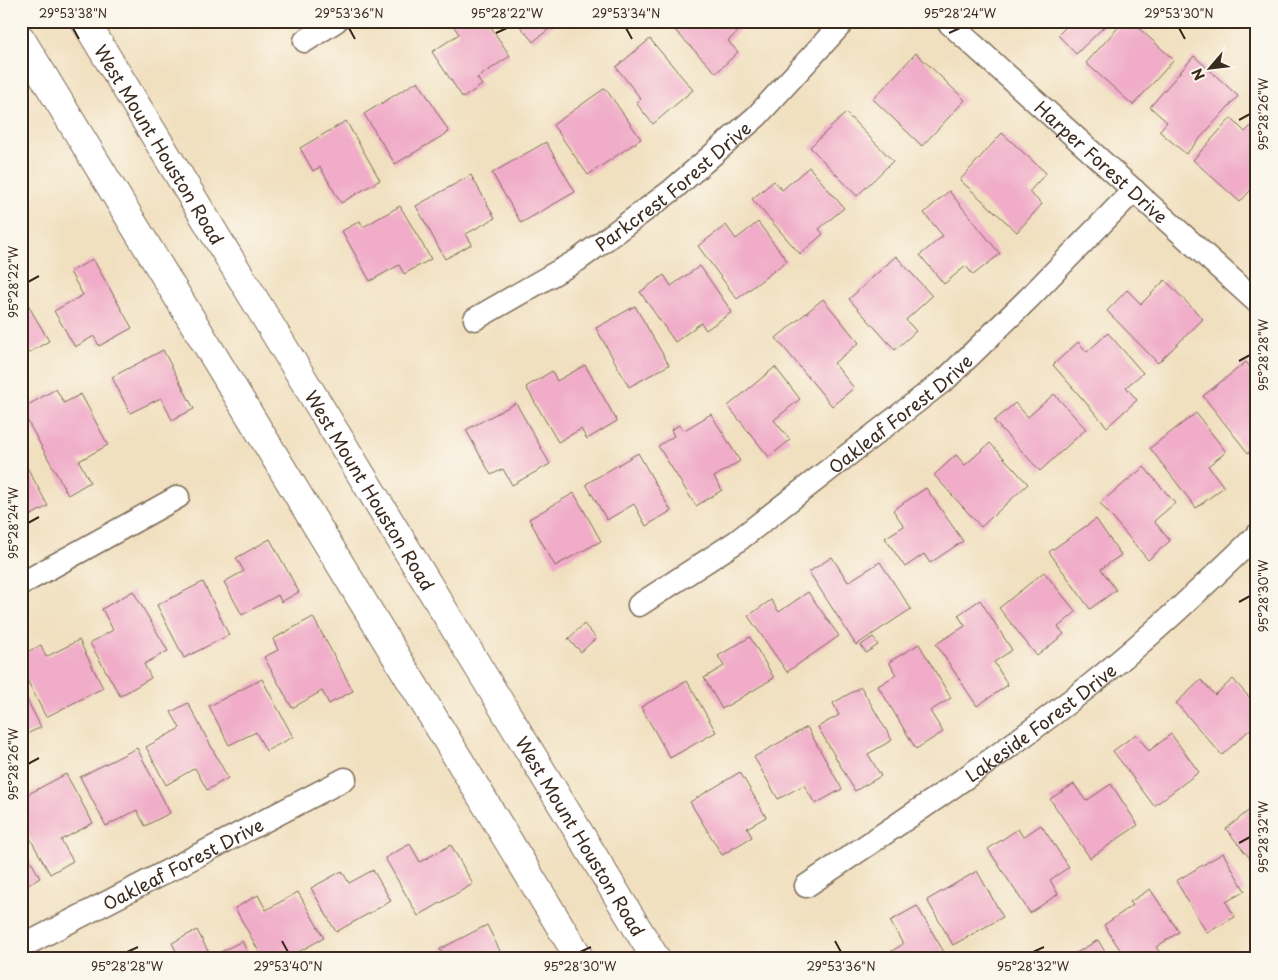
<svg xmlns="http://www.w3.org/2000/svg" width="1278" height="980" viewBox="0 0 1278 980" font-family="'Playpen Sans',sans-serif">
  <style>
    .building { fill: #f0acc8 }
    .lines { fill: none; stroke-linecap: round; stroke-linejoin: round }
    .street-casing { stroke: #7b6a57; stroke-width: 25 }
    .secondary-casing { stroke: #7b6a57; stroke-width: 30 }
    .street { stroke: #fff; stroke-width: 22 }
    .secondary { stroke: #fff; stroke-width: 28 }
    .ticks { fill: none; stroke: #3b2a1e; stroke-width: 2 }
    .labels { text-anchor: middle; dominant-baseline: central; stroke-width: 5; stroke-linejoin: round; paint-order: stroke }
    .street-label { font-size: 18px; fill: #3b2a1e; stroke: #fbf7ec }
    .neatline { fill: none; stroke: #3b2a1e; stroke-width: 2 }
    .ticks-label { font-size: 12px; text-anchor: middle; fill: #3b2a1e }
  </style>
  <rect width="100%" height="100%" fill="#fbf7ec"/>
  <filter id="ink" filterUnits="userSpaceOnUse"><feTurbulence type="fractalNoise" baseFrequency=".02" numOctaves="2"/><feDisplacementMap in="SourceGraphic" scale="10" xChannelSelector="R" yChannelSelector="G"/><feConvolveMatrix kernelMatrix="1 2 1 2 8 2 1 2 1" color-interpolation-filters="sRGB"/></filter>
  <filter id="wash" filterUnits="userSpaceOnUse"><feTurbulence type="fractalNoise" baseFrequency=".0096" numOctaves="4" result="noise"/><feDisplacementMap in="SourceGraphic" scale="20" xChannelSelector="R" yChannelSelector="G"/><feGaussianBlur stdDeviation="1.12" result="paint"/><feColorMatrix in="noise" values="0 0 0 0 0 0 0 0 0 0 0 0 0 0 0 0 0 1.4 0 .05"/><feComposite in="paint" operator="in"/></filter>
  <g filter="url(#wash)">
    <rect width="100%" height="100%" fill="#f1e0c0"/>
    <g id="blocks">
      <path class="building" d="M450,21H487L510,56L477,78L482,85L463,98L432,52L459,34Z
        M516,21H559L533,42Z
        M671,21H749L728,41L738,52L716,73L669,24Z
        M1069,21H1110L1076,54L1058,35L1070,23Z
        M1124,21H1131L1174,60L1133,105L1086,63Z
        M650,39L693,90L653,124L636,103L641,99L616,67Z
        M916,53L965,100L922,146L873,99Z
        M1194,56L1238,96L1186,154L1159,131L1167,122L1150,107Z
        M418,81L449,132L395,164L364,114Z
        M605,88L641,139L588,175L553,125Z
        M846,113L893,161L857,196L810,147Z
        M1231,118L1245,132L1257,120V183L1240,202L1193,160Z
        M346,121L380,180L341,203L320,167L313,171L300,148Z
        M1002,133L1046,173L1029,192L1042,204L1017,232L960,180Z
        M546,142L575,192L521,223L492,173Z
        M809,167L844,208L819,229L823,234L800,254L752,199L774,181L782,190Z
        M471,175L495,218L466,234L472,244L445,259L416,206Z
        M949,191L1000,254L973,275L966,266L944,284L920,255L943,236L924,213Z
        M400,206L431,259L404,274L399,265L370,281L342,231L360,221L363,227Z
        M758,222L787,261L737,299L698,246L726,225L736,239Z
        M896,256L932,296L906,320L916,331L895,350L849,299Z
        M93,259L132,328L99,346L94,336L75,347L54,311L83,295L70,272Z
        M700,266L732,312L706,330L701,323L675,342L640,292L664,275L671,286Z
        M1165,280L1203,319L1158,363L1107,311L1127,290L1141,304Z
        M24,298L49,341L21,357V299Z
        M823,299L859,343L834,363L854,388L832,406L776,338Z
        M635,306L669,365L629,387L596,328Z
        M1108,333L1143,373L1126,387L1137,400L1107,427L1053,365L1078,342L1087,352Z
        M163,350L194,409L172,420L161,398L130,413L112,377Z
        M1246,362L1257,375V446L1248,453L1203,396Z
        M585,365L617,421L587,439L581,429L558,442L526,387L552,371L557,381Z
        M775,367L800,399L774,420L790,440L769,457L728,406Z
        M56,389L64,403L81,394L108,445L79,461L90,482L68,495L21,409Z
        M1054,394L1086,429L1040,471L994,421L1015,403L1028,417Z
        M516,403L550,464L512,485L503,469L491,475L466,430Z
        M1196,413L1226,452L1208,466L1224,487L1196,508L1150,448Z
        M711,414L740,461L714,477L722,490L696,506L658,446L674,436L671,430L679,425L683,431Z
        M990,443L1028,484L981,527L934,475L956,455L965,465Z
        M638,453L671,511L646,526L634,504L607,520L586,484Z
        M21,456L48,506L24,519L21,514Z
        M1144,467L1175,503L1154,521L1170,541L1148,560L1100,503Z
        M926,488L963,541L930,563L924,554L905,567L885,538L904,526L893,510Z
        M574,493L601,541L555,566L529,519Z
        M1096,519L1121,555L1101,569L1116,590L1090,609L1049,552Z
        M270,539L299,592L281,602L278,595L242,615L224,582L244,571L236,558Z
        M832,557L848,582L880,562L911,609L856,645L809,572Z
        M1044,572L1076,612L1058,627L1064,634L1037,656L999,608Z
        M203,582L229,635L184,658L157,605Z
        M133,591L168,651L144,664L151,678L120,696L90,643L113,630L102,609Z
        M808,592L839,636L787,672L748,616L771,600L779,612Z
        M980,600L1012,650L994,662L1008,685L977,706L936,644L965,626L958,615Z
        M313,617L353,691L329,704L322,691L292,708L264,657L278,650L273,639Z
        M584,624L596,638L581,652L568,639Z
        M750,637L774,678L722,709L704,678L724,666L718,656Z
        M873,637L878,645L866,653L861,645Z
        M79,640L103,688L46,717L21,668V655L41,645L46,657Z
        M1257,642V656L1250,649Z
        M919,644L951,698L930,711L943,732L916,749L878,686L896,675L889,662Z
        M262,679L293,737L266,751L256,732L229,745L209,706Z
        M1233,679L1257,706V723L1222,755L1176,703L1201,680L1215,695Z
        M687,681L716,732L670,758L641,707Z
        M861,687L892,740L868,754L881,776L855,791L818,727L839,715L833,703Z
        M21,688L41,727L21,737Z
        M188,703L228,778L207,790L195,768L166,785L146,747L180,728L171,712Z
        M807,727L842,789L815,804L804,785L778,799L754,757Z
        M1136,734L1149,751L1171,734L1199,772L1154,806L1113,751Z
        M137,748L170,813L145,826L137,810L106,826L80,777Z
        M740,772L766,817L747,828L752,837L722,855L690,802Z
        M66,774L93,823L61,840L73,861L50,874L21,822V798Z
        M1074,784L1086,801L1111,784L1138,825L1090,858L1050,799Z
        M1257,804V867L1226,829Z
        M1041,825L1069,867L1050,880L1058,894L1030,913L988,849L1018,829L1023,837Z
        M21,843L40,878L21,889Z
        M410,844L420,862L451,845L473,884L418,916L385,858Z
        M1223,853L1245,891L1226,902L1235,917L1207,933L1176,881Z
        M373,870L391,901L336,932L311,888L342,871L349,883Z
        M977,871L1003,917L953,945L927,900Z
        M1150,889L1179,932L1156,947L1164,959H1126L1104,925L1133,905L1130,902Z
        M298,892L324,938L298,952L302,959H263L235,908L258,895L266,910Z
        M917,906L948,959H879L903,944L890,921Z
        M487,925L504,959H445L440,949Z
        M197,930L211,957L242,941L251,959H180L172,943Z
        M1098,940L1109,959H1066Z
        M414,953L417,959H403Z"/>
    </g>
  </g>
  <g filter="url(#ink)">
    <use href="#blocks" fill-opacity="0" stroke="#7b6a57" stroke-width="1"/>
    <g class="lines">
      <defs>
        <g id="street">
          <path id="s1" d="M947,21L1257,302"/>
          <path d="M305,41L336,21"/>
          <path id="s2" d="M475,319L578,260L671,191L757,116L844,21"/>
          <path d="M21,584L178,497"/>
          <path id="s3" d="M639,605L736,542L947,378L1029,298L1134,190"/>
          <path id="s4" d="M806,886C902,822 998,758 1088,687C1147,640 1202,588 1257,535"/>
          <path id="s5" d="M21,947L345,779"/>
        </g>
        <g id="secondary">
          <path id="s6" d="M85,21L656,959"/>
          <path d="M21,39L580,959"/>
        </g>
      </defs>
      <use href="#street" class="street-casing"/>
      <use href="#secondary" class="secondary-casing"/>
      <use href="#street" class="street"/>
      <use href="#secondary" class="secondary"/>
    </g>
  </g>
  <path class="ticks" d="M73,28L79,39M349,28L355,39M626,28L632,39M1179,28L1185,39M496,33L507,28M949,33L960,28M1239,120L1250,114M28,282L39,276M1239,361L1250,355M28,523L39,517M1239,602L1250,596M28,764L39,758M1239,843L1250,837M282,941L288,952M835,941L841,952M127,952L138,947M580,952L591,947M1033,952L1044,947"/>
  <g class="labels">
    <g class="street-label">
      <text stroke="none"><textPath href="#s6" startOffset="144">West Mount Houston Road</textPath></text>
      <text stroke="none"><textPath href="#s1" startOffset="209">Harper Forest Drive</textPath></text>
      <text stroke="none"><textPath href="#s2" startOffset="239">Parkcrest Forest Drive</textPath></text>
      <text stroke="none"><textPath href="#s3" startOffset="324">Oakleaf Forest Drive</textPath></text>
      <text stroke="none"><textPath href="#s6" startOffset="549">West Mount Houston Road</textPath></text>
      <text stroke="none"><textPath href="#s4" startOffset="286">Lakeside Forest Drive</textPath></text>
      <text stroke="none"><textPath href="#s6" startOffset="954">West Mount Houston Road</textPath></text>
      <text stroke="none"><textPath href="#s5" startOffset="182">Oakleaf Forest Drive</textPath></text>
    </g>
  </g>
  <rect width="1278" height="980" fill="none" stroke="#fbf7ec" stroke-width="55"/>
  <g transform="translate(1210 68) rotate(242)" stroke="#fbf7ec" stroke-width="4" paint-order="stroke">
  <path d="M0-4L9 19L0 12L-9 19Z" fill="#3b2a1e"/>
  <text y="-8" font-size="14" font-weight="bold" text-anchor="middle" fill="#3b2a1e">N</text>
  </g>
  <rect x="28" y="28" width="1222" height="924" class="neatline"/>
  <g class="ticks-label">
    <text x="73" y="18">29°53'38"N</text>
    <text x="349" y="18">29°53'36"N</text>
    <text x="507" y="18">95°28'22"W</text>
    <text x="626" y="18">29°53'34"N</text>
    <text x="960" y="18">95°28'24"W</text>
    <text x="1179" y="18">29°53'30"N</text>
    <text transform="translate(1264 114) rotate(-90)" y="4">95°28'26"W</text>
    <text transform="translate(14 282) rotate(-90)" y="4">95°28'22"W</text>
    <text transform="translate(1264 355) rotate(-90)" y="4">95°28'28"W</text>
    <text transform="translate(14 523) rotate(-90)" y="4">95°28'24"W</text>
    <text transform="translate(1264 596) rotate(-90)" y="4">95°28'30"W</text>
    <text transform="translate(14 764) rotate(-90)" y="4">95°28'26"W</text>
    <text transform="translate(1264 837) rotate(-90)" y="4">95°28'32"W</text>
    <text x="127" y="971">95°28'28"W</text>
    <text x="288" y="971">29°53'40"N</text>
    <text x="580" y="971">95°28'30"W</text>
    <text x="841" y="971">29°53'36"N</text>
    <text x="1033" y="971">95°28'32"W</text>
  </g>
</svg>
